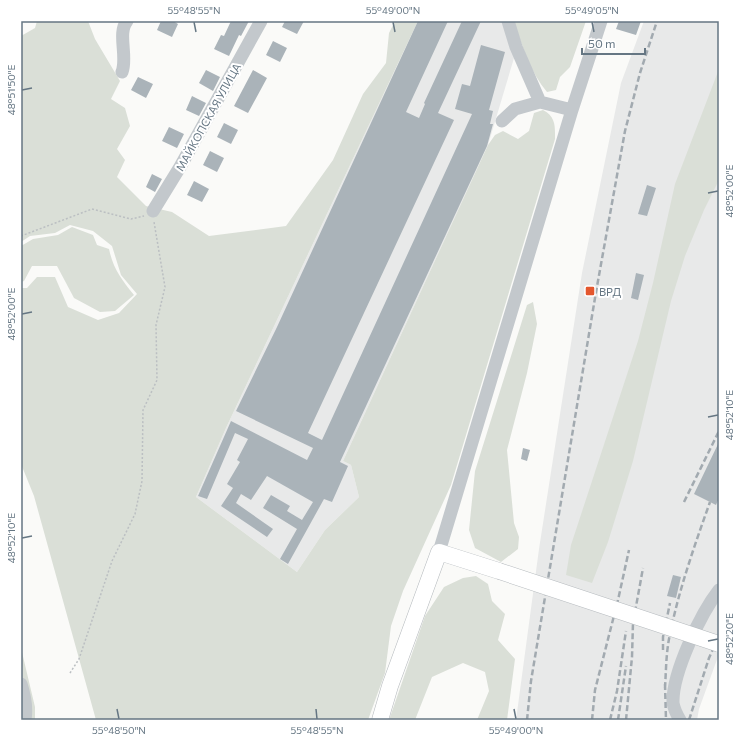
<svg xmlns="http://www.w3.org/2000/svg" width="740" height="741" viewBox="0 0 740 741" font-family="Commissioner,sans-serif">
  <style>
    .built { fill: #e8e9e9 }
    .green { fill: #dadfd7 }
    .building { fill: #aab3b9 }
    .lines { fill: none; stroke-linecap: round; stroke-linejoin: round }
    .major-casing { stroke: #b5babe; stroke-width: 17 }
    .path { stroke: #bbbfc2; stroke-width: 1.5; stroke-dasharray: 2 2; stroke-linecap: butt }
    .minor { stroke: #c3c8cc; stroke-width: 13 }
    .major { stroke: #fff; stroke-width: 16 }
    .rail { stroke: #a2aab0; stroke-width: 2.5; stroke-dasharray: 6 3; stroke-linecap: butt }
    .major-bridge-casing { stroke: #b5babe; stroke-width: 17; stroke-linecap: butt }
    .major-bridge { stroke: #fff; stroke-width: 16 }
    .ticks { fill: none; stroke: #657683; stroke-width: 1.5 }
    .poi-dot { fill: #e4572e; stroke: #fff; stroke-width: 1.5 }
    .labels { text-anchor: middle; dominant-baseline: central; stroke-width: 4; stroke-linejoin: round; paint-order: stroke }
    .street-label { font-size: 11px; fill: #657683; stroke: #fff }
    .poi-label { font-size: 11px; fill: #657683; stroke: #fff; text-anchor: start }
    .neatline { fill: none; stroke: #657683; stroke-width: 1.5 }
    .ticks-label { font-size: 10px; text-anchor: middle; fill: #657683 }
  </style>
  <rect width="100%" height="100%" fill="#fafaf8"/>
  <path class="built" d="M418,21H503L514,58L488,145L343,461L351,465L359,497L325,530L297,572L196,497L226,428Z
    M644,21H719V654L699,709L697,720H516L539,549L582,273L621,83Z"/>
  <path class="green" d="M37,21H88L95,39L120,81L111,99L125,108L130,126L117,149L125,160L117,177L146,206L172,212L209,236L286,226L333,160L363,94L386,63L389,33L395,21H418L226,428L196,497L297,572L325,530L359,497L351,465L343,461L488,145L495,135L503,131L518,139L529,131L534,113L543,110C556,117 555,126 555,139L451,485L403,591L391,626L385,673L368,720H96L34,496L21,464V288H27L37,277H55L68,307L98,320L119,313L137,294L121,275L112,246L93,231L70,225L55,233L30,236L21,242V36L35,28Z
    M514,21H586L570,67L560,77L556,90L547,92C531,73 521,44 514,21Z
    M719,69V180L704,210L685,256L671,301L633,461L608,542L592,583L566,575L571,545L638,341L653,283L675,184Z
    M72,227L93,235L97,245L109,249C113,268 121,279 134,295L115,311L100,312L74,298L57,266H32L24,281L21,282V246L33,239L58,235Z
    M533,302L537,324L527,373L507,450L514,523L519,537L518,549L501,562L475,548L469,530L475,471L527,305Z
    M476,576L488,584L492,601L505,614L498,640L515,659L507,720H477L489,691L485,672L463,663L432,677L415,720H389L425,616L444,587L463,578Z
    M21,648L35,707V720H21Z"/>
  <path class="building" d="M161,21H173L178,24L172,37L157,30Z
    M231,21H249L241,36L239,35L229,56L214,49L221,35L224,36Z
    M285,21H304L297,34L282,27Z
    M418,21H448L406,112L419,118L425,104L424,103L462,21H481L438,113L454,120L308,433L322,440L472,114L455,109L462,84L470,86L481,45L505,52L489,110L493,111L490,124H493L487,146L340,462L348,466L332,502L324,499L288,564L280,559L297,529L263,508L271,495L290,506L287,511L302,520L313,502L267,476L251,500L241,494L236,503L273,529L267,537L221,506L233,488L227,484L240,462L237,460L248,439L235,433L207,499L198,496L231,421L307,460L313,448L236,411L277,327Z
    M619,21H641L636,35L616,29Z
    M273,41L287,48L280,62L266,55Z
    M206,70L220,77L213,91L199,83Z
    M253,70L267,78L248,113L234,106Z
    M138,77L153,84L146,98L131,90Z
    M192,96L206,103L199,116L186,110Z
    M224,123L238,130L231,144L217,137Z
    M169,127L184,134L177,148L162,141Z
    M210,151L224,158L217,172L203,165Z
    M152,174L162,179L155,192L146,187Z
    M194,181L209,189L202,202L187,195Z
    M647,185L656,188L647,216L638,214Z
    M636,273L644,275L638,300L631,298Z
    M719,442V498L716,505L694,494Z
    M523,448L530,450L527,461L521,459Z
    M673,575L681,577L676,598L667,596Z"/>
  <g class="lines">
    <defs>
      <path id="major" d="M380,720L390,686L439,552L499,571"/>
    </defs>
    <use href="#major" class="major-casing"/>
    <path class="path" d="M21,236L92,209L131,219L144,216
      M70,673L79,659L112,561L135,514L142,481L143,410L157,380L156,325L165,287L154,222"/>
    <path class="minor" d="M508,21L516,47L540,102L572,110
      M122,72C128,57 117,33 127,21
      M502,121L515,109L540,102
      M153,211L180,167L261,21
      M439,552L572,110L601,21
      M21,684C25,696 27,707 25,720
      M680,720C677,715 674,709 673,703C672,673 701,613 719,590"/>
    <use href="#major" class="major"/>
    <path class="rail" d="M684,502L719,431
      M663,650V637L670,603
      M665,684L666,720
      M665,688C666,672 666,655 669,639C678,592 694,547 710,502
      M527,720L531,681L596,292L625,131L640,73L657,21
      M592,720L595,690L618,600L629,550
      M610,720L617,691L626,631
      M618,720L626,666
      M626,720L632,657L633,623L643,568
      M689,720L709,658L719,636"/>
    <defs>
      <path id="major-bridge" d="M499,571L719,644"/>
    </defs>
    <use href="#major-bridge" class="major-bridge-casing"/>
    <use href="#major-bridge" class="major-bridge"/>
  </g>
  <path class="ticks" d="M194,22L196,32M393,22L395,32M592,22L594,32M22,90L32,88M708,193L718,191M22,314L32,312M708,417L718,415M22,538L32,536M708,641L718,639M117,709L119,719M316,709L317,719M514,709L516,719"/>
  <rect class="poi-dot" x="585" y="286" width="10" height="10" rx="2"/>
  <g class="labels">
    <g class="street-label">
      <text transform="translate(208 117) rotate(-61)">МАЙКОПСКАЯ УЛИЦА</text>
    </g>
    <g class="poi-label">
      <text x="599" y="291">ВРД</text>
    </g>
  </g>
  <rect width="740" height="741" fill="none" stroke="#ffffff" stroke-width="44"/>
  <path d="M582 48v6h63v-6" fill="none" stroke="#657683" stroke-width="2"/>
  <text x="588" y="48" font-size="12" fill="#657683" stroke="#ffffff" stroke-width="3" paint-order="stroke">50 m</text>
  <rect x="22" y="22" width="696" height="697" class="neatline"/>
  <g class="ticks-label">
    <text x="194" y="14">55°48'55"N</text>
    <text x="393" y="14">55°49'00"N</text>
    <text x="592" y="14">55°49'05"N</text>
    <text transform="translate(11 90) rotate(-90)" y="4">48°51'50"E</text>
    <text transform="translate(729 191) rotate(-90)" y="4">48°52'00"E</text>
    <text transform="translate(11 314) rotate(-90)" y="4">48°52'00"E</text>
    <text transform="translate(729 415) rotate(-90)" y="4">48°52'10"E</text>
    <text transform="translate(11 538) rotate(-90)" y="4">48°52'10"E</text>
    <text transform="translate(729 639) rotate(-90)" y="4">48°52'20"E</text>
    <text x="119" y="734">55°48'50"N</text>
    <text x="317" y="734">55°48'55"N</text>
    <text x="516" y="734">55°49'00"N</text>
  </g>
</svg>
